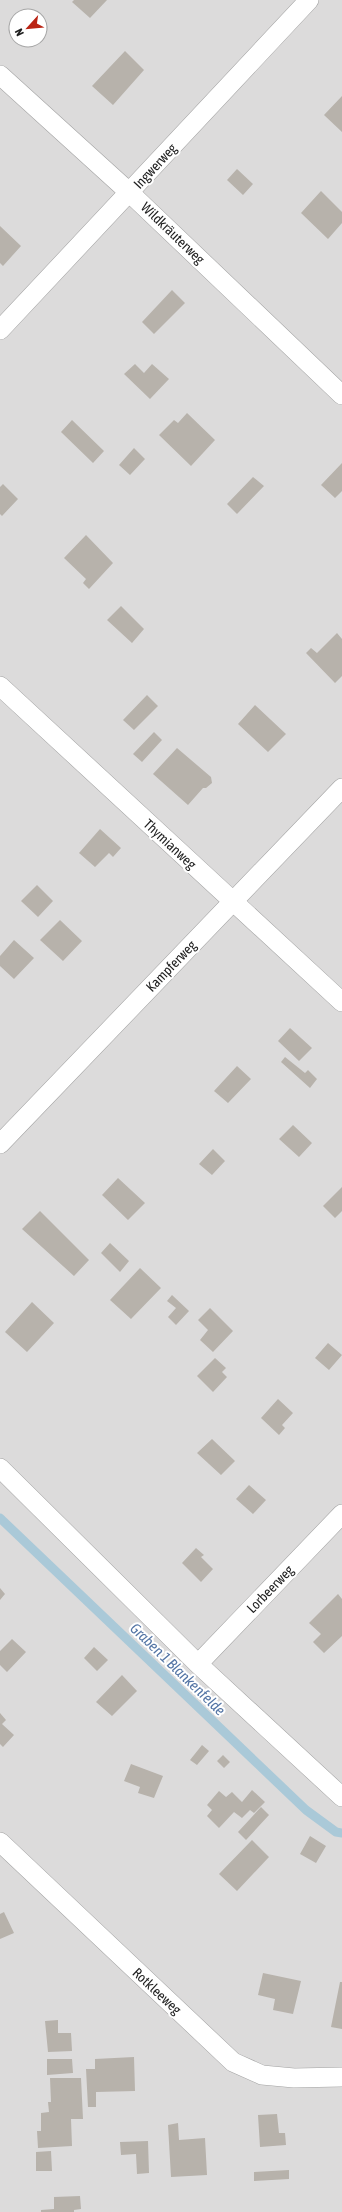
<svg xmlns="http://www.w3.org/2000/svg" width="342" height="2212" viewBox="0 0 342 2212" font-family="'Asap Condensed',sans-serif">
  <style>
    .residential { fill: #dcdbdb; fill-rule: evenodd }
    .lines { fill: none; stroke-linecap: round; stroke-linejoin: round }
    .stream { stroke: #aac9d8; stroke-width: 9 }
    .building { fill: #b7b2ab }
    .service-casing { stroke: #a2a2a2; stroke-width: 20 }
    .service { stroke: #fff; stroke-width: 19 }
    .labels { text-anchor: middle; dominant-baseline: central; stroke-width: 4; stroke-linejoin: round; paint-order: stroke }
    .street-label { font-size: 14px; fill: #1e1e1e; stroke: #fff }
    .water-label { font-size: 15px; font-style: italic; fill: #5475a5; stroke: #fff }
  </style>
  <rect width="100%" height="100%" fill="#eeece5"/>
  <path class="residential" d="M0,0H342V2212H0ZM16,16H40V40H16Z"/>
  <g class="lines">
    <path class="stream" d="M0,1518L306,1810L336,1832L342,1833"/>
  </g>
  <path class="building" d="M74,0H107L90,18L72,2Z
    M125,51L144,70L113,105L92,86Z
    M342,96V132L324,115Z
    M237,169L253,184L243,195L227,180Z
    M321,191L342,212V223L328,239L301,213Z
    M0,226L21,246L3,266L0,263Z
    M172,290L185,303L154,334L142,322Z
    M135,364L144,373L152,364L169,379L150,399L124,374Z
    M187,413L215,440L191,466L159,435L174,420L178,423Z
    M72,420L104,451L93,463L61,432Z
    M134,448L145,459L130,475L119,465Z
    M342,463V491L335,498L321,485Z
    M253,477L264,486L237,514L227,504Z
    M3,484L18,499L2,516L0,514V487Z
    M86,535L113,563L89,589L83,583L86,579L64,558Z
    M121,606L144,629L132,643L107,620Z
    M337,633L342,639V676L335,683L306,653L311,648L317,653Z
    M147,695L158,706L134,730L123,720Z
    M255,705L286,734L268,752L238,724Z
    M154,732L162,740L142,762L133,754Z
    M177,748L211,777L212,783L206,788H203L188,805L153,774Z
    M100,829L121,848L113,857L109,853L95,867L79,853Z
    M37,885L53,901L38,917L21,901Z
    M60,920L82,941L63,961L40,940Z
    M14,940L34,958L14,979L0,966V956Z
    M290,1028L312,1048L299,1061L278,1041Z
    M285,1057L305,1073L308,1070L317,1079L310,1088L281,1062Z
    M237,1066L251,1079L228,1103L214,1091Z
    M293,1125L312,1143L299,1157L279,1139Z
    M213,1149L225,1161L212,1175L199,1164Z
    M118,1178L145,1203L128,1220L102,1195Z
    M342,1187V1211L335,1218L323,1206Z
    M40,1211L89,1260L74,1276L22,1229Z
    M110,1243L129,1261L120,1272L101,1253Z
    M140,1268L161,1288L131,1319L110,1300Z
    M172,1295L189,1311L176,1325L168,1317L176,1308L167,1301Z
    M32,1302L54,1323L27,1352L5,1332Z
    M210,1308L233,1331L213,1352L200,1340L208,1330L198,1320Z
    M328,1343L342,1355L329,1370L315,1358Z
    M215,1358L226,1368L222,1372L227,1377L213,1392L197,1376Z
    M278,1399L293,1413L282,1425L285,1428L279,1435L261,1418Z
    M212,1439L235,1461L221,1475L197,1453Z
    M249,1485L266,1500L253,1514L236,1499Z
    M196,1548L204,1555L201,1557L213,1569L201,1582L182,1563Z
    M0,1588L5,1594L0,1600Z
    M338,1594L342,1599V1636L324,1653L313,1642L321,1634L309,1623Z
    M12,1639L26,1652L7,1672L0,1665V1651Z
    M94,1647L108,1660L97,1671L84,1658Z
    M122,1675L137,1691L112,1716L96,1702Z
    M0,1713L6,1720L2,1724L14,1735L3,1747L0,1744Z
    M202,1745L209,1751L197,1765L190,1760Z
    M223,1755L230,1762L224,1768L217,1761Z
    M131,1764L163,1776L154,1798L138,1793L140,1787L124,1781Z
    M252,1790L265,1802L254,1813L250,1810L242,1818L234,1812L219,1828L207,1816L212,1810L207,1805L219,1791L226,1797L232,1792L242,1802Z
    M261,1807L269,1815L246,1840L238,1832Z
    M310,1836L326,1846L316,1863L300,1854Z
    M252,1840L269,1857L237,1891L219,1874Z
    M4,1912L14,1933L0,1939V1914Z
    M263,1973L301,1981L293,2014L273,2010L275,1999L258,1995Z
    M340,1982H342V2029L331,2027Z
    M58,2020V2033H71L72,2051L48,2052L45,2021Z
    M134,2057L135,2091L96,2092V2107H88L86,2069H95V2059Z
    M47,2059H72L73,2073L47,2075Z
    M50,2078H81L83,2119H71L72,2146L38,2148L37,2131H41V2113L49,2112L48,2102H51Z
    M277,2114L279,2133H285L286,2145L260,2147L258,2115Z
    M178,2123L179,2140L205,2138L207,2175L171,2177L168,2125Z
    M148,2141L149,2173L137,2174L136,2154L121,2155L120,2142Z
    M51,2151L52,2171H36V2152Z
    M289,2170V2179L254,2181V2172Z
    M80,2196L81,2209L74,2210V2212H41V2210L54,2209V2197Z"/>
  <g class="lines">
    <defs>
      <path id="service" d="M0,75L130,193L342,395
        M0,330L309,0
        M0,686L342,1002
        M0,1144L342,788
        M0,1468L198,1664L342,1797
        M198,1664L342,1514
        M0,1842L233,2062L262,2075L294,2078L342,2077"/>
    </defs>
    <use href="#service" class="service-casing"/>
    <use href="#service" class="service"/>
  </g>
  <g class="labels">
    <g class="street-label">
      <text transform="translate(155 166) rotate(-47)">Ingwerweg</text>
      <text transform="translate(173 233) rotate(44)">Wildkräuterweg</text>
      <text transform="translate(170 844) rotate(43)">Thymianweg</text>
      <text transform="translate(171 966) rotate(-46)">Kampferweg</text>
      <text transform="translate(270 1589) rotate(-46)">Lorbeerweg</text>
      <text transform="translate(157 1991) rotate(43)">Rotkleeweg</text>
    </g>
    <g class="water-label">
      <text transform="translate(178 1669) rotate(44)">Graben 1 Blankenfelde</text>
    </g>
  </g>
  <g transform="translate(28 28) rotate(243)"><circle r="19" fill="#ffffff" stroke="#a5a5a5"/>
  <path d="M0-3L7 15L0 10L-7 15Z" fill="#ba2313"/>
  <text y="-6" font-size="11" font-weight="bold" text-anchor="middle" fill="#1e1e1e">N</text>
  </g>
</svg>
